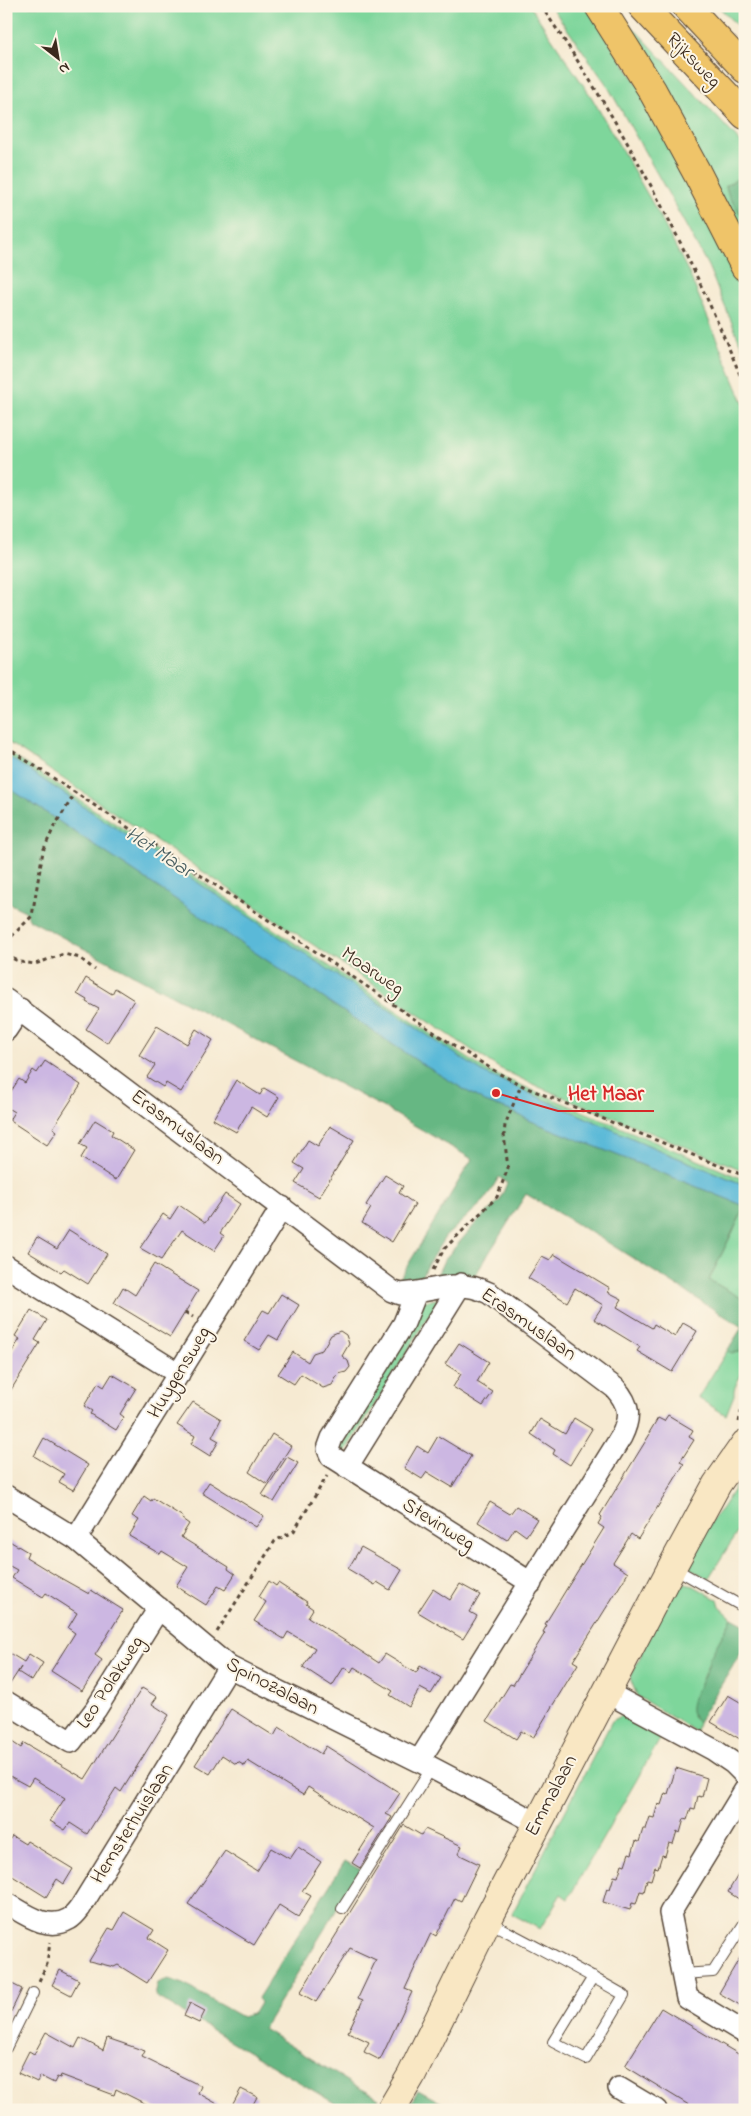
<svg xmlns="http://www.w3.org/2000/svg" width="751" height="2116" viewBox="0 0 751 2116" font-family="'Indie Flower',sans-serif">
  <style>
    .green { fill: #7ed69b; stroke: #5c805c }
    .forest { fill: #66b783; stroke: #507050 }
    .water { fill: #5ab9d8; stroke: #4a727b }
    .building { fill: #ccb7e2 }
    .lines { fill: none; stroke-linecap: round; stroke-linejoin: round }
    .lane-casing { stroke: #574739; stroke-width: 12 }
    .street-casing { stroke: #574739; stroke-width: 24 }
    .secondary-casing { stroke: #574739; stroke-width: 30 }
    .highway-casing { stroke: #574739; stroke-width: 30 }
    .path { stroke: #574739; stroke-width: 3; stroke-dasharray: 4 4; stroke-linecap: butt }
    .lane { stroke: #fff; stroke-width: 10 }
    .street { stroke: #fff; stroke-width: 21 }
    .secondary { stroke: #f9e7c3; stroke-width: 28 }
    .highway { stroke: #efc469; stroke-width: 28 }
    .labels { text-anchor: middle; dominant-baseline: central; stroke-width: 4; stroke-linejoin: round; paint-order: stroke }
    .street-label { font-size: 20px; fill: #3b2a1e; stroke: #fcf5e5 }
    .water-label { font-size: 21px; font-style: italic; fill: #465c5f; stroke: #fcf5e5 }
    .leader { fill: none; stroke: #d62828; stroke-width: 2 }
    .callout-dot { fill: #d62828; stroke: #fcf5e5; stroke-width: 2 }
    .callout-label { font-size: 21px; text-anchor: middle; font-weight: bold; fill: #d62828; stroke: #fcf5e5; stroke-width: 4; stroke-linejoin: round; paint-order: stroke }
  </style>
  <rect width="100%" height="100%" fill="#fcf5e5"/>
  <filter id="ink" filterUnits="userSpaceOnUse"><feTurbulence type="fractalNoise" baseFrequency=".02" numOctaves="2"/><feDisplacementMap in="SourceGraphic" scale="10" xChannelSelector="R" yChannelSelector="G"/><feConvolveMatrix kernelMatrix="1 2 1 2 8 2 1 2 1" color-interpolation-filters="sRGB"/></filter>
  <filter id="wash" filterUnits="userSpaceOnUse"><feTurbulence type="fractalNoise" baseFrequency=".0096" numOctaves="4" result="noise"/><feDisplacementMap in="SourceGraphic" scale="20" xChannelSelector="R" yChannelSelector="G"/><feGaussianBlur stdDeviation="1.12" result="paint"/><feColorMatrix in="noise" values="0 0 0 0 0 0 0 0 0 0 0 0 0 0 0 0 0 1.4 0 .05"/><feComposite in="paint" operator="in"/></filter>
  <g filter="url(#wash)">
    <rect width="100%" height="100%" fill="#f6ead2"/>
    <path class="green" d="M6,6H530L592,98L657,211L689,273L745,407V1171L539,1087L499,1068L6,741Z
      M551,6H586L643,92L739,275L745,288V354L708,266L668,193L607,85Z
      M613,6L745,147V174L726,186L729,197L745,220V251Z
      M718,6H737L745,13V34Z
      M6,751L487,1071L745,1180V1185L666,1153L484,1073L6,755Z
      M745,1207V1300L709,1280Z
      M437,1299L438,1301L344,1455L335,1444L424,1301Z
      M727,1351L733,1353L745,1351V1369L737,1382L734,1390V1395L726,1415L698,1398Z
      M745,1472V1520L708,1579L691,1569L686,1561L711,1521L722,1508Z
      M685,1584L694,1586L718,1600L720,1607L732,1618C713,1652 699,1678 692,1717L698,1722L696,1732L637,1696L630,1678L673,1588Z
      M623,1715L631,1716L663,1734L568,1899L561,1894L540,1929L512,1914L612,1721Z"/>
    <path class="forest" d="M745,174V220L729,197L726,186Z
      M6,786L422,1064L485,1102L511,1111L531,1121L745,1206L709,1280L745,1300V1351L733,1353L727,1351L742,1327L607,1242L526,1194L474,1277L434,1282L444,1260L476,1223L500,1200L507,1183L499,1177L485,1200L445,1237L426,1267L417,1286L397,1283L472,1159L388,1110L30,920L25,911L6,902Z
      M732,1618L745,1625V1653H741L698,1722C677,1707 709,1679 709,1659Z
      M345,1861L361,1870L263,2029L354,2085L379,2098L373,2110H346L155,1996L158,1983L168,1979L181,1983L242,2017L254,2013L260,2003L258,1998Z
      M418,2090L455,2110H407Z"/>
    <path class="water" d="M6,755L484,1073L666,1153L745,1185V1206L531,1121L511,1111L485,1102L422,1064L6,786Z"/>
    <g id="blocks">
      <path class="building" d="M86,978L112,994L115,988L134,1000L107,1043L86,1029L99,1009L86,1002L87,1000L77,994Z
        M157,1026L187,1044L196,1029L213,1040L181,1092L166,1083L163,1087L147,1077L155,1065L139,1055Z
        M45,1061L81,1085L53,1128L57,1131L47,1145L9,1120L14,1112L6,1107V1099L19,1079L25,1083L33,1070L37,1073Z
        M236,1080L260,1095L264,1088L279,1097L267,1117L251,1107L236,1132L213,1119Z
        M95,1120L113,1131L111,1135L134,1150L116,1180L81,1158L87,1148L80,1144Z
        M330,1126L354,1140L319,1197L295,1183L304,1169L294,1163L308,1140L318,1146Z
        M385,1175L403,1186L399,1193L415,1204L392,1242L362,1223L371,1208L366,1205Z
        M225,1194L240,1204L220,1233L224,1236L214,1251L182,1230L161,1260L140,1248L163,1214L170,1219L179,1205L205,1223Z
        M69,1230L107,1254L88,1284L64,1269L61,1272L28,1252L37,1237L57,1249Z
        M554,1254L610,1288L608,1292L622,1299L617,1307L652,1328L654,1324L675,1337L683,1323L697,1331L672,1372L637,1351L640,1347L594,1319L603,1305L575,1288L567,1302L528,1278L542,1256L550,1260Z
        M154,1264L198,1291L170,1337L114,1303L123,1287L135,1295Z
        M281,1294L299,1305L278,1340L269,1335L259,1350L244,1341L263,1310L269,1313Z
        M31,1310L47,1320L35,1340L40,1343L6,1398V1361L20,1339L15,1336Z
        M340,1331L346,1335L349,1344L342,1356L348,1361L350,1367L346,1372L338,1374L332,1385L323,1388L301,1374L294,1384L278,1374L293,1352L308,1362L313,1353L322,1350L331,1335Z
        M459,1343L489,1362L477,1382L493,1392L483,1406L453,1387L461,1374L445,1364Z
        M112,1374L136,1388L120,1414L124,1417L116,1430L90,1414L92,1411L84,1406L98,1383L104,1387Z
        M193,1402L221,1419L212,1437L219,1441L210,1456L191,1444L195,1436L177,1425Z
        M668,1415L693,1430L689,1437L694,1440L680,1462L684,1464L638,1539L631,1534L613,1563L628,1573L573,1661L578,1664L551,1708L533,1738L521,1731L516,1739L487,1721L510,1684L513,1685L545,1633L543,1632L547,1625L545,1624L604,1528L598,1524L602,1517L600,1515L650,1434L649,1433L658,1418L664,1421Z
        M574,1418L592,1429L570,1465L553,1454L555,1450L531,1434L540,1419L565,1434Z
        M272,1434L291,1446L267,1484L249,1472Z
        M438,1436L471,1456L452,1487L427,1472L422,1479L404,1468L417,1446L428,1453Z
        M44,1438L88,1465L73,1490L59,1482L64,1474L34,1456Z
        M287,1457L298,1463L274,1502L262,1495Z
        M209,1482L264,1516L256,1527L202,1493Z
        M144,1496L151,1501L153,1498L183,1517L182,1519L189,1524L181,1537L229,1567L228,1569L235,1574L225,1590L218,1586L206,1605L176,1586L188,1567L162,1551L160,1554L129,1536L139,1520L132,1516Z
        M490,1502L510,1514L516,1506L537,1519L526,1536L515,1528L507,1540L478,1522Z
        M6,1539L28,1552L26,1557L57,1576L89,1594L91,1590L123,1610L95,1655L102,1660L82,1691L51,1671L75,1633L68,1628L77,1613L46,1593L43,1597L12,1578L17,1570L6,1564Z
        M361,1547L402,1570L390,1590L377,1582L375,1585L348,1569Z
        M269,1581L276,1586L278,1583L307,1602L306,1604L313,1609L308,1617L379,1663L385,1654L416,1673L420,1666L441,1678L431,1694L420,1688L409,1707L390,1695L393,1691L354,1667L351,1672L344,1667L332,1686L303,1667L315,1648L288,1632L284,1639L254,1621L266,1602L259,1597Z
        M460,1584L480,1595L470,1612L477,1616L463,1639L418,1612L433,1589L450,1600Z
        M6,1651L24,1662L29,1654L43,1663L32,1681L18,1672L21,1667L6,1690Z
        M142,1688L157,1697L152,1704L169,1715L121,1792L116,1788L87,1834L70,1823L65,1830L50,1821L65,1798L33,1778L28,1786L6,1774V1738L21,1748L24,1743L85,1779Z
        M728,1695L745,1705V1742L711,1722Z
        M231,1709L274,1736L279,1727L321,1754L326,1746L400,1793L386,1814L392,1817L360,1868L352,1863L374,1828L335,1804L308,1787L303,1795L248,1761L245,1766L238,1762L236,1764L222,1755L210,1774L195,1765Z
        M676,1768L707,1778L702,1797L698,1796L695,1809L691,1808L687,1820L684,1819L680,1833L677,1831L673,1844L669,1843L665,1856L662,1855L658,1868L655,1867L651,1880L647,1879L644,1892L640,1891L636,1904L632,1903L630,1910L603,1902L607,1888L610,1889L614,1876L618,1877L622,1864L625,1865L629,1853L632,1854L636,1841L639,1842L643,1829H646L650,1817L654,1818L658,1804L661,1805L665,1793L668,1794Z
        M404,1825L421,1835L425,1829L462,1846L458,1854L479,1864L461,1901L455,1898L436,1936L431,1933L405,1989L412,1992L380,2060L364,2052L369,2042L348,2032L363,2000L358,1998L376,1960L350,1948L316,2002L300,1993Z
        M12,1836L25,1844L27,1841L73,1869L64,1884L57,1879L46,1897L6,1872V1845Z
        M298,1847L321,1862L302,1891L311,1896L298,1917L279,1905L254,1945L188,1904L225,1851L257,1871L271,1848L290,1859Z
        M745,1863V1903L728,1892Z
        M124,1912L154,1930L149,1938L168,1950L147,1983L118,1965L114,1967L89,1961L109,1928L114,1930Z
        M745,1949V2008L719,1993Z
        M60,1970L79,1980L71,1995L52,1985Z
        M6,1981L22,1989L6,2022Z
        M190,2003L205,2011L199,2023L184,2016Z
        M661,2008L745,2058V2110H697L625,2066Z
        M46,2032L75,2048L80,2038L103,2050L107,2038L145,2051L142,2057L201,2086L198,2093L228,2110H158L116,2089L114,2095L61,2075L60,2078L57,2077L54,2083L40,2076L37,2082L18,2073L29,2051L34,2054Z
        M241,2089L257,2097L250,2110H244L233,2104Z"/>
    </g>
  </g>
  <g filter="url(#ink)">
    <use href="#blocks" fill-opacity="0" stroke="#574739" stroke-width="1"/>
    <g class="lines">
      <defs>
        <path id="lane" d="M674,1568L745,1608
          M342,1909L431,1769
          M487,1921C533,1945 579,1969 624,1995L586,2059L553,2042L593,1977
          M682,1974L713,1972L745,1922
          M6,2048L33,1993"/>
        <path id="street" d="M6,1000L392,1291L400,1294C435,1292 455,1277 489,1293L615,1388C630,1405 631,1417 621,1437L419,1761
          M6,1030L20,1009
          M6,1266L179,1374
          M416,1293L404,1323L332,1438L328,1449L331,1456L531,1583
          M347,1467L461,1284
          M6,1496L76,1539L229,1667L419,1761L537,1823
          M76,1539L282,1207
          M606,1692L714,1750L733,1763L745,1775
          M6,1702L71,1742L96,1709L159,1608
          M745,1790L670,1913L687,1998L745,2033
          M6,1903C24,1913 47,1932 69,1919C73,1917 77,1912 80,1908L229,1667
          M619,2088L656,2110"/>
        <path id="secondary" d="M391,2110L411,2076L487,1921L672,1567L717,1484L745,1444"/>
        <path id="highway" d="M599,6L652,90L697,173L745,267
          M642,6L745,115
          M686,6L745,69"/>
      </defs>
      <use href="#lane" class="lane-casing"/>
      <use href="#street" class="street-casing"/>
      <use href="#secondary" class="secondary-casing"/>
      <use href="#highway" class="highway-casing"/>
      <path class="path" d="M541,6C623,124 691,253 745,387
        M6,747L300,941L444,1039L498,1073L527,1088L745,1176
        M6,942L32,916L43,851L54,827L76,792
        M6,955L20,962L35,964L64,954L80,958L95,970
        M433,1270L444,1249L497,1197L508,1168L504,1135L505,1125L521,1085
        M185,1312L193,1317
        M739,1422L745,1393
        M217,1632L275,1541L294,1531L327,1476
        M39,1981L47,1964L50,1942"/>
      <use href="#lane" class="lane"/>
      <use href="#street" class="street"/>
      <use href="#secondary" class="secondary"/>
      <use href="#highway" class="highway"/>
    </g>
  </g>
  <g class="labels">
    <g class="street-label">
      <text transform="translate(693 61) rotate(46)">Rijksweg</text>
      <text transform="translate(372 972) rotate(34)">Moarweg</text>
      <text transform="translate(177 1128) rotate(37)">Erasmuslaan</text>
      <text transform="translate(528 1325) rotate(35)">Erasmuslaan</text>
      <text transform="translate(180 1373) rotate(-59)">Huygensweg</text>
      <text transform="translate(438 1525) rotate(32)">Stevinweg</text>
      <text transform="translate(111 1683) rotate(-57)">Leo Polakweg</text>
      <text transform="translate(272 1687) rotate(28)">Spinozalaan</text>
      <text transform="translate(552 1796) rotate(-62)">Emmalaan</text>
      <text transform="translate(133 1824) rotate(-58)">Hemsterhuislaan</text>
    </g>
    <g class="water-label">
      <text transform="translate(159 853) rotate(33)">Het Maar</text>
    </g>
  </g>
  <path class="leader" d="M496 1093L558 1111H654"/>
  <circle class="callout-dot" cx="496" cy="1093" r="5"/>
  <g class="callout-label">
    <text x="606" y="1100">Het Maar</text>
  </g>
  <rect width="751" height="2116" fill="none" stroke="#fcf5e5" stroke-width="25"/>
  <g transform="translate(58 58) rotate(149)" stroke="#fcf5e5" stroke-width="4" paint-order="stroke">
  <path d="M0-4L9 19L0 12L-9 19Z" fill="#3b2a1e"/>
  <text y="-8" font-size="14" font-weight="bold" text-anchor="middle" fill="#3b2a1e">N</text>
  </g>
</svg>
